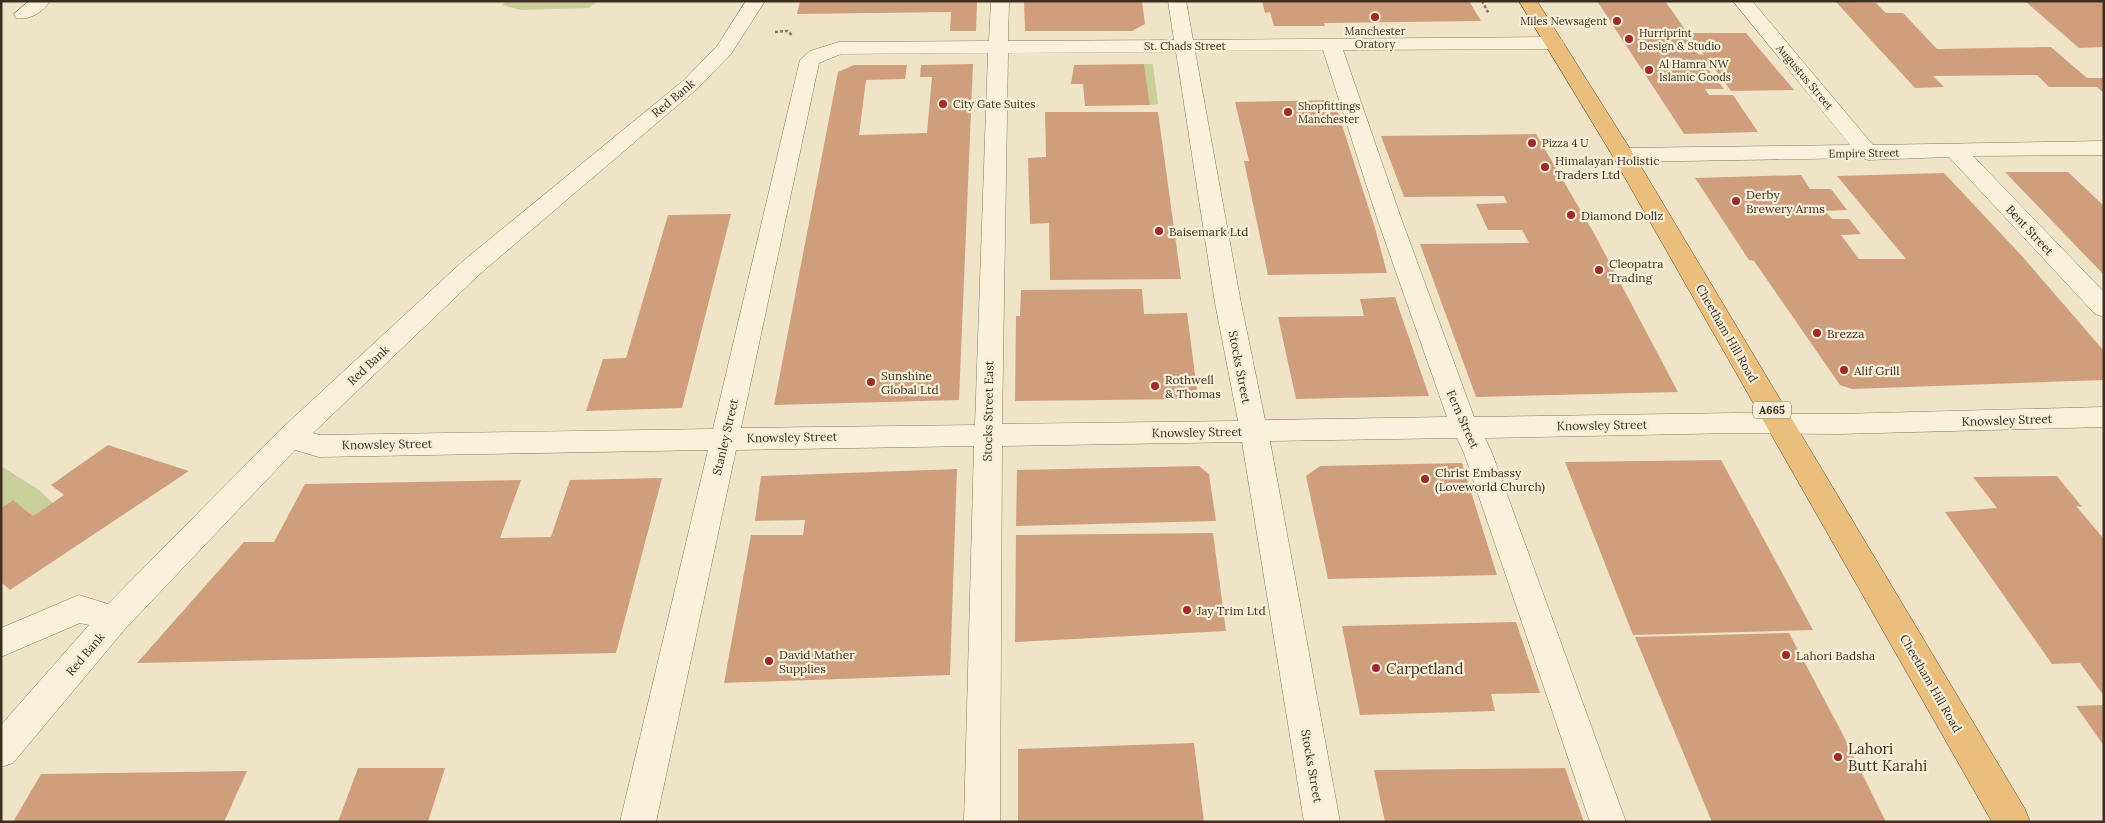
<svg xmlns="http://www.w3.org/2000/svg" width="2105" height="823" viewBox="0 0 2105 823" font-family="Lora,serif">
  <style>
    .green { fill: #c9cf9b }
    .building { fill: #cf9f7d }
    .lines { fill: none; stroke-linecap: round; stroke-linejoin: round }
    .minor-casing { stroke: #8d765c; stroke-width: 1 }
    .trunk-casing { stroke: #5b4430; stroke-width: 1 }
    .path { stroke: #8d765c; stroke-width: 2.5; stroke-dasharray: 3 2; stroke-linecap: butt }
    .minor { fill: #faf1dc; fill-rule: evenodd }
    .trunk { fill: #eabe7c; fill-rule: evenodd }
    .poi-dot { fill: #9e2a2b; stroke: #f7eed8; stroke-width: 2 }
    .labels { text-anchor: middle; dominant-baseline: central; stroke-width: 4.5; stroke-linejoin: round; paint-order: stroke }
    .far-poi-label { font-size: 11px; fill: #3d2e20; stroke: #f7eed8; text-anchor: start }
    .far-street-label { font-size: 11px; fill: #3d2e20; stroke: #f7eed8 }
    .shield { fill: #f7eed8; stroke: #756857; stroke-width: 1 }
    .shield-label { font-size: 11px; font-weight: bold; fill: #3d2e20 }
    .street-label { font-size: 12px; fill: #3d2e20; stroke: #f7eed8 }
    .poi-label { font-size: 12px; fill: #3d2e20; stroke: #f7eed8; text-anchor: start }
    .near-poi-label { font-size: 15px; fill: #3d2e20; stroke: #f7eed8; text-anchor: start }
  </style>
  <rect width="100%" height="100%" fill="#f0e4c8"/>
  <path class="green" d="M507,1H598L589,8L521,10L502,5Z
    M1144,64H1153L1158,104L1150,105Z
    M1,466L39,490L53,503L33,516L13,500L1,508Z"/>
  <path class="building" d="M800,1H977L976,31H950L951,12L797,14Z
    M1024,1H1142L1145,24L1132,31H1025Z
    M1262,1H1469L1481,21L1324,23L1325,26H1274L1270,12L1265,13Z
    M1597,1H1665L1686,31H1664L1668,37H1685L1698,54L1704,55L1690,36H1695L1692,33H1746L1794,90L1731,91L1715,69H1708L1724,89H1705L1709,95H1733L1758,132L1684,134Z
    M2104,1V47L2079,48L2026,2Z
    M1836,2L1876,3L1886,13H1903L1937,49L2051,47L2087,78H2104V93L2097,87H2049L2037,75L1933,76L1944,87L1915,88Z
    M973,64L959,400L774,405L838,72L854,65H907L905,79L866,80L859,135L927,133L932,77H920L921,65Z
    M1144,64L1150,105L1085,106L1083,84H1071L1074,65Z
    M1334,100L1375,228L1387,273L1268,275L1244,161H1249L1235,102Z
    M1045,112H1158L1181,279L1050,280L1049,223L1030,224L1028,158L1046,157Z
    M1536,134L1595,235L1678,392L1476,397L1420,244L1529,243L1522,230H1488L1476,204L1507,203L1504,196L1404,197L1381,136Z
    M2005,172H2068L2104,206V275Z
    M1944,173L2021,255L2104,351V380L1852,389L1840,385L1754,261L1749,260L1695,178L1801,175L1810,189H1831L1847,210L1825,211L1832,219H1849L1861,234L1841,235L1859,259H1906L1837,176Z
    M731,214L682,408L586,411L603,359L626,358L668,215Z
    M1142,289L1144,314L1187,313L1197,390L1189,399L1015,401L1016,316H1020L1021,290Z
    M1395,297L1429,396L1296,399L1278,317L1364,316L1360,299Z
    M108,445L189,471L10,590L1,582V508L13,500L33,516L64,495L51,485Z
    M1721,460L1813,630L1633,635L1565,462Z
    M1462,463L1497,575L1328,579L1306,476L1320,466Z
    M1199,466L1209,474L1216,521L1016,526L1017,470Z
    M957,469L950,675L724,683L751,535H803L805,520L755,521L761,476Z
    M2057,476L2082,507L2076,506L2104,539V696L2080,663L2052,664L1945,512L1997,508L1973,477Z
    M662,478L616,653L137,663L244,542H274L305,484L521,480L500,538L551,537L570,480Z
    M1213,533L1226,631L1015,642L1016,535Z
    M1516,622L1540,693L1491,694L1495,711L1360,715L1342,626Z
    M1789,633L1841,731L1886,822H1712L1635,637Z
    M2104,705V746L2076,706Z
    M1194,743L1204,822H1018V749Z
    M358,768H445L428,822H338Z
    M1565,768L1584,822H1385L1374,770Z
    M247,771L224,822H13L41,774Z"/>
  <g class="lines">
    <defs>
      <path id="minor" d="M29,1H50C43,12 29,21 16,18L14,14Z
        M746,1H765L731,54L698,88L481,273L313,433L319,435L713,429L800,60L810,51L839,42L989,41L991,1H1009L1008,41L1174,40L1168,1H1186L1193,40L1554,37L1561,39L1564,43L1561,47L1554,49L1343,50L1401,218L1474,417L1736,413L1839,414L2104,407V427L1839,434L1736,433L1485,438L1492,453L1626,822H1590L1464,453L1457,438L1270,441L1340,822H1304L1242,442L1002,446L1000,822H964L974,446L736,450L656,822H620L708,450L319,457L295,450L125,629L13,763L1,767V725L89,625L80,623L1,657V628L79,595L108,604L280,430L463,261L684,80L717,46ZM1323,50L1377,218L1447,417L1265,420L1241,303L1195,51ZM1176,52L1215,303L1238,421L1002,424L1008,53ZM988,53L975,425L741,428L819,63L841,54Z
        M1733,1H1752L1873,145L2104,141V155L1973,156L2104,292V317L2095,314L1949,157L1868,160L1862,158L1623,162L1615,160L1612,155L1615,150L1623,148L1850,145Z"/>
      <path id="trunk" d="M1519,1H1537L1634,155L2025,809L2030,822H1992L1612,155Z"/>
    </defs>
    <use href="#minor" class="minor-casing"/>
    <use href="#trunk" class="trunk-casing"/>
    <path class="path" d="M1482,1L1489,14
      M775,32L787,31L792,35"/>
    <use href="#minor" class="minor"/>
    <use href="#trunk" class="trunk"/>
  </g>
  <g class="poi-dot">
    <circle cx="1375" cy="17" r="5"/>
    <circle cx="1617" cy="21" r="5"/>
    <circle cx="1629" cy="39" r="5"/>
    <circle cx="1649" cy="70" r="5"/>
    <circle cx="943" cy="104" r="5"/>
    <circle cx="1288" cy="112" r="5"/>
    <circle cx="1532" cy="143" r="5"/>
    <circle cx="1545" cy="167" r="5"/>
    <circle cx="1736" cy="201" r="5"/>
    <circle cx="1571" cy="215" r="5"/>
    <circle cx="1159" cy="231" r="5"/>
    <circle cx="1599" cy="270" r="5"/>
    <circle cx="1817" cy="333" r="5"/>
    <circle cx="1844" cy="370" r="5"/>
    <circle cx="871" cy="382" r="5"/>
    <circle cx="1155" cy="386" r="5"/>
    <circle cx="1425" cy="479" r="5"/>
    <circle cx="1187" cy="610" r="5"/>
    <circle cx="1786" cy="655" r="5"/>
    <circle cx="769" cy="661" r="5"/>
    <circle cx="1376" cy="668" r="5"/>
    <circle cx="1838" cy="757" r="5"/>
  </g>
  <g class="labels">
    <g class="far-poi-label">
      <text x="1607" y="21" text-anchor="end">Miles Newsagent</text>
      <text x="1375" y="31" text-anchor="middle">Manchester<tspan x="1375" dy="13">Oratory</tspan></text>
      <text x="1639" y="33">Hurriprint<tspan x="1639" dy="13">Design &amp; Studio</tspan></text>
      <text x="1659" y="64">Al Hamra NW<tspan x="1659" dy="13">Islamic Goods</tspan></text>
      <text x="953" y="104">City Gate Suites</text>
      <text x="1298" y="106">Shopfittings<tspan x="1298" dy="13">Manchester</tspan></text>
      <text x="1542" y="143">Pizza 4 U</text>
    </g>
    <g class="far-street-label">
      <text x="1185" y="46">St. Chads Street</text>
      <text transform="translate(1805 77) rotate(50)">Augustus Street</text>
      <text transform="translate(1864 153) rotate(-1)">Empire Street</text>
    </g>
    <rect class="shield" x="1753" y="401.5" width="38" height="17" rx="4"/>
    <g class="shield-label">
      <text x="1772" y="410">A665</text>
    </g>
    <g class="street-label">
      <text transform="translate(673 98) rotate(-40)">Red Bank</text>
      <text transform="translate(2030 230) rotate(47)">Bent Street</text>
      <text transform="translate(1727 333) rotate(60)">Cheetham Hill Road</text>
      <text transform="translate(368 365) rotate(-43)">Red Bank</text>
      <text transform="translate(1240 367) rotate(79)">Stocks Street</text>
      <text transform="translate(988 411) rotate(-89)">Stocks Street East</text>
      <text transform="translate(1463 419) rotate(66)">Fern Street</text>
      <text transform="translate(2007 420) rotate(-2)">Knowsley Street</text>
      <text transform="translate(1602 425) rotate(-1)">Knowsley Street</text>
      <text transform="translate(1197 432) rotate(-1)">Knowsley Street</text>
      <text transform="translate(725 437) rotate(-77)">Stanley Street</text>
      <text transform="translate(792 437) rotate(-1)">Knowsley Street</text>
      <text transform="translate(387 444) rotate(-1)">Knowsley Street</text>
      <text transform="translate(85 654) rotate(-50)">Red Bank</text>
      <text transform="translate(1931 683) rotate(60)">Cheetham Hill Road</text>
      <text transform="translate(1312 766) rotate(80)">Stocks Street</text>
    </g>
    <g class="poi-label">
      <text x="1555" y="160">Himalayan Holistic<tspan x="1555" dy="14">Traders Ltd</tspan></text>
      <text x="1746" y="194">Derby<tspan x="1746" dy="14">Brewery Arms</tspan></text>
      <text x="1581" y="215">Diamond Dollz</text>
      <text x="1169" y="231">Baisemark Ltd</text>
      <text x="1609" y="263">Cleopatra<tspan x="1609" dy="14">Trading</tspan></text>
      <text x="1827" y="333">Brezza</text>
      <text x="1854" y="370">Alif Grill</text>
      <text x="881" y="375">Sunshine<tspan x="881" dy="14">Global Ltd</tspan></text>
      <text x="1165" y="379">Rothwell<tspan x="1165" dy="14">&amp; Thomas</tspan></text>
      <text x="1435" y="472">Christ Embassy<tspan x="1435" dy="14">(Loveworld Church)</tspan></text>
      <text x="1197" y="610">Jay Trim Ltd</text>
      <text x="779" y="654">David Mather<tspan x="779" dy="14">Supplies</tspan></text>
      <text x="1796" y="655">Lahori Badsha</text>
    </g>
    <g class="near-poi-label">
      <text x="1386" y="668">Carpetland</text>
      <text x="1848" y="748">Lahori<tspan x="1848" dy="17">Butt Karahi</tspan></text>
    </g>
  </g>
  <rect width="2105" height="823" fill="none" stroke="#3d2e20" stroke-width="5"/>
</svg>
